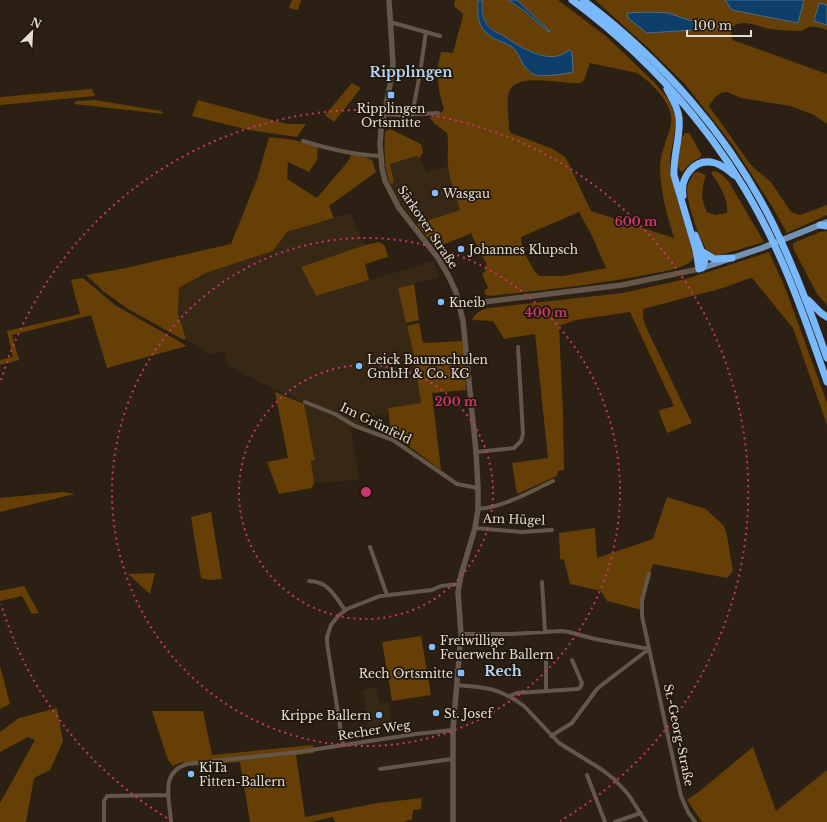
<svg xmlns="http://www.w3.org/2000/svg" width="827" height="822" viewBox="0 0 827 822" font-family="'Libre Baskerville',serif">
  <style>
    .built { fill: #372715 }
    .green { fill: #653f06; fill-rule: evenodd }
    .water { fill: #0e3e6a; stroke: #4e6e8a }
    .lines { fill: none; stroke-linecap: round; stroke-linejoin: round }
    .minor { stroke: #645749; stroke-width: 4 }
    .secondary { stroke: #645749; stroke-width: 5.5 }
    .primary { stroke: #7192b4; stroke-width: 6 }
    .motorway { stroke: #79b9fb; stroke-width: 7 }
    .ring { fill: none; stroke: #c7366d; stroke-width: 2; stroke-dasharray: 2 4 }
    .poi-dot { fill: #82bcfa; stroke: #21170a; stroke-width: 1.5 }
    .labels { text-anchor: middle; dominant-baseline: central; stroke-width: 3.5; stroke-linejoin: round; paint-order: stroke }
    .poi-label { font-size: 12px; fill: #e4ddd4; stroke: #21170a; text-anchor: start }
    .street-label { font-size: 12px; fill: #e4ddd4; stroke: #21170a }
    .quarter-label { font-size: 14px; font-weight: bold; fill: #b5d5f8; stroke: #21170a }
    .centre { fill: #c7366d; stroke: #21170a; stroke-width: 2 }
    .ring-label { font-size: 12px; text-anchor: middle; font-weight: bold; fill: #c7366d; stroke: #21170a; stroke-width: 3.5; stroke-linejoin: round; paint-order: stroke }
  </style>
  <rect width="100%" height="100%" fill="#2b2013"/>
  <path class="built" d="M416,156L420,158L427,172L448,166L460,210L417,224L399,202L393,191L390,184L394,183L390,164Z
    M350,213L365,245L301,267L316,296L434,261L439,277L398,288L413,352L421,404L388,408V414L372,416L373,427H365V431L352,427L351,431L359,480L314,483L311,461L315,459L304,404L292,395L269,387L227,365L224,351L207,354L186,339L178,314L179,289L206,273L273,251L287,232Z
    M377,687L379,703L389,702L393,727L369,731L363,690Z"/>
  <path class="green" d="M292,0H301L298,10L289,8Z
    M455,0H478C477,19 479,29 496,39C501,42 507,43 513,47C519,52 519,59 524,65C527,69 531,73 536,75C544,77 564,74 573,72L572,52C566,53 561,57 554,57C536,57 501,38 488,25C483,18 482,9 482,0H508L550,31L517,0H558L607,37L655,83L669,100L675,115L676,125L670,158V170L676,195L694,255L692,261C679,270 660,272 645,275C594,285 543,290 491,296L486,295L484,291L488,288L482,274L486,270V263L472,236V233L435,248L417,224L460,210C456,195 449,179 448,164C447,154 449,143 447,133L435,124L430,118L431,117L439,114L444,110L439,91L437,69L441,52L453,53L462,19L463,14L454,6ZM590,63L637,73C651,82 675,105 671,124C668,138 661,151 660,166C660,191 667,215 674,238L591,211L566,158L553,149L511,133L509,130C509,119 506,101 509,92C516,71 565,85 581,83L584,80ZM579,212L592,236L606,268L563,276H540L535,272L522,249L521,237Z
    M595,0H725L732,10L798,23L804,0H827V5L819,3L814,21L827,25V30C821,28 816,26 809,27C806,28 804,30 801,31C791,31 780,30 770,29C757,27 744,18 732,27L731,37L733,40L827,74V124L814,115L790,106L741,98L727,92L721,93L715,97L709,106L748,161L754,168L771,182L791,212L800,215L827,205V215L787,233L773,208L734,147L685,84L647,47ZM648,12L668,13L695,22L704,28L692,30L647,33L627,13Z
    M352,83L361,88L334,122L325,115Z
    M92,89L95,96L0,105V97Z
    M95,100L161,111L164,114L74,104L76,101Z
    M198,100L287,124H306L297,137L249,130L192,116Z
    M390,129L421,144L423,152L420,158L416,156L390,164L394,183L390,184C384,167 384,149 385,132Z
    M685,133H689L691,136L701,154V157L692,162L682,172L680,171C675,161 678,142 685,133Z
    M269,137L294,140L318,147L317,160L309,172L288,162L287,179L317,198L349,160L351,155L365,157L372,160L376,172L329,206L334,218L287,232L273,251L206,273L179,288L178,314L186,339H182L128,309L103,291L86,275L121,269L231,244L257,179Z
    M713,171C720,171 724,177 729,182L764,242L717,256C714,255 711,255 709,252C700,243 687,204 687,190C687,184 691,178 694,173L698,172L706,175C705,179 703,183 703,187C701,196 703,204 707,212L715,215L727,213C729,200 719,184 711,173Z
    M827,231V305L817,294L793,248V243L820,232Z
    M379,242L385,246L388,257L365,264L369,280L316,296L301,267L365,245Z
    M769,252L786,290L827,403V425L793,328L752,278H750L723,288L643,309V317L645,325L692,423L667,433L659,412L660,410L674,406L630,312L576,320L559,326L563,414L564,470L558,471L557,476L517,494L512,463L548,458L535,334L504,339L493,321L472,320C476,312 481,310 489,308L622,293L686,279Z
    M83,278L115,305L187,346L107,368L91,315L12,335L19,360L0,365V360L13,357L7,331L80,314L71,280Z
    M414,284L419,320L406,323L398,288Z
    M419,323L423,343L463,341L466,390L432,393L441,470L406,444L391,435L388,408L421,403L413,352L407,326Z
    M275,392L304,404L315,460L311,461L314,483L312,488L279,494L267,462L288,458Z
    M63,492L75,494L0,512V498Z
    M667,497L706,509L724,526L727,536L733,571L727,578L653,564L644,596L642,610L607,601L601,591L570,584L564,560L560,559L559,533L595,528L597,558L653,539Z
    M211,512L222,579L209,580L201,578L191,517Z
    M155,573L150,594L128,574Z
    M24,586L39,613L32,614L22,596L0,601V591Z
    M421,636L431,695L392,701L382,642Z
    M0,666L10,704L0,709Z
    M57,708L63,741L50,770L34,778L26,822H0V803L35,740L28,737L0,752V732L19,718Z
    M152,711H203L212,755L313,745L314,753L296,755L305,817L378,803L422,798L421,809L413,810L412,820L405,821V822H335L333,817L311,822H250L240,762L188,766L182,762L173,766L168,760Z
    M753,747L776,811L827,770V822H702L687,800L701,790Z"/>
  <path class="water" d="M478,0H482C482,7 482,15 485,21C488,29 497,32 504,36C520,47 551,67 569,50L572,52L573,72C565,74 543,77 536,75C531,74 527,69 524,65C519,59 519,52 512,47C507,43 501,42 495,39C478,30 477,18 478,0Z
    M508,0H517L550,31L549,32L527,13Z
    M725,0H804L798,23L732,10Z
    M819,3L827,5V25L814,21Z
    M648,12L668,13L695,22L705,28L692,30L647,33L628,18L627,13Z"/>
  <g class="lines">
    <path class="minor" d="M390,22L440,36
      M383,114L400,115L438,113
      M412,115L420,73L426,32
      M303,141C329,149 353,155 380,156
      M305,402L335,414L355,426L393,440L457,484L478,488
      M476,452L514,448L521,441L523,434L518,347
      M478,509C504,507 529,492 553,481
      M475,528L522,532L552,530
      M370,547L387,595
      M649,574L642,600V616L681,796L688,812L695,822
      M309,581C328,581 335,596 345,610
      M542,582L545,632
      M461,634H510L562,631L569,632L595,639L649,649
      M456,685C485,687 500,688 524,706L559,743L601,769L614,779L628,794L646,822
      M546,691V659
      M509,696L517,693L577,689L580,688L582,683L572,660
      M551,736L572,723L597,689L603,684L649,649
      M343,745L327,643V637L331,625L338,616L347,609L380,596L432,590L441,586L459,584
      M380,769L452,759
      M587,775L605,822
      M104,822V801L107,796L168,795
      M171,822C170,800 159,773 187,764L298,752L416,734L453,730
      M615,822L641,813"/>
    <path class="secondary" d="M389,0L393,64L390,85L381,130L380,144L382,168L385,181L399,208L438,258L448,275L456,292L463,321L476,452L478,488V509L475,528L461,575L458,592L461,634L453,730V822
      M460,305L622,285L699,269"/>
    <path class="primary" d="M699,269L762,248L827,222"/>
    <path class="motorway" d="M572,0C661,66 734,153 779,255C798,296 812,339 827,382
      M583,0C661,59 729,135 773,224C794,267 811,312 827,358
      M667,89C672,98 678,107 679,118C681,136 673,155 674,175L696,250L699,269
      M683,196C680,178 694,157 715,163C722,165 728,170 734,175
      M820,225L827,226
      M695,235L705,260L702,268
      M703,252L714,259L732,258
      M808,300L821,313L827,317"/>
  </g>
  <g class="ring">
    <circle cx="366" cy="492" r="127"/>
    <circle cx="366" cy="492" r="254"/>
    <path d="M172 821A382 382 0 0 1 1 604M1 380A382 382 0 1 1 560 821"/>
  </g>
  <g class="poi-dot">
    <rect x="387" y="91" width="8" height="8" rx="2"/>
    <circle cx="435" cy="193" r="4"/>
    <circle cx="461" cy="249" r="4"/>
    <circle cx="441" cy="302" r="4"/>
    <circle cx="359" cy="366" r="4"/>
    <circle cx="432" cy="647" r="4"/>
    <rect x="457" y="669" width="8" height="8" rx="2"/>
    <circle cx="436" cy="713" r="4"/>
    <circle cx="379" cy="715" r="4"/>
    <circle cx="191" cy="774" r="4"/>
  </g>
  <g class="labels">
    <g class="poi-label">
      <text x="391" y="108" text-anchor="middle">Ripplingen<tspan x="391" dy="14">Ortsmitte</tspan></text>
      <text x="443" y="193">Wasgau</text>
      <text x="469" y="249">Johannes Klupsch</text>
      <text x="449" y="302">Kneib</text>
      <text x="367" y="359">Leick Baumschulen<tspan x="367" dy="14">GmbH &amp; Co. KG</tspan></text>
      <text x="440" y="640">Freiwillige<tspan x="440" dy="14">Feuerwehr Ballern</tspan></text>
      <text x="453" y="673" text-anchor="end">Rech Ortsmitte</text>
      <text x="444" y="713">St. Josef</text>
      <text x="371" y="715" text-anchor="end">Krippe Ballern</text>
      <text x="199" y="767">KiTa<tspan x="199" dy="14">Fitten-Ballern</tspan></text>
    </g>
    <g class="street-label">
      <text transform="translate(428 227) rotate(56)">Särkover Straße</text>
      <text transform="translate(376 423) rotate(26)">Im Grünfeld</text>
      <text transform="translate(514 519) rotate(2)">Am Hügel</text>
      <text transform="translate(374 730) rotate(-9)">Recher Weg</text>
      <text transform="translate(679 735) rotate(78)">St.-Georg-Straße</text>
    </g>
    <g class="quarter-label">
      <text x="411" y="72">Ripplingen</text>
      <text x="503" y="671">Rech</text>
    </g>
  </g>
  <circle cx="366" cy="492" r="6" class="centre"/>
  <g class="ring-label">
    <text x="636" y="226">600 m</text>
    <text x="546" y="317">400 m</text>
    <text x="456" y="406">200 m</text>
  </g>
  <g transform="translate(32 32) rotate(24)" stroke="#21170a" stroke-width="3" paint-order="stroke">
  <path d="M0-3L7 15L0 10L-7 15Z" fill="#e4ddd4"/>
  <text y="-6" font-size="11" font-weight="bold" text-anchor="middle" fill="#e4ddd4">N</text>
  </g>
  <path d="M687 30v6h64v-6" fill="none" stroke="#e4ddd4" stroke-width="2"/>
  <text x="693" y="30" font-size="12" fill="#e4ddd4" stroke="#21170a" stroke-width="3" paint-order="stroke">100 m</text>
</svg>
